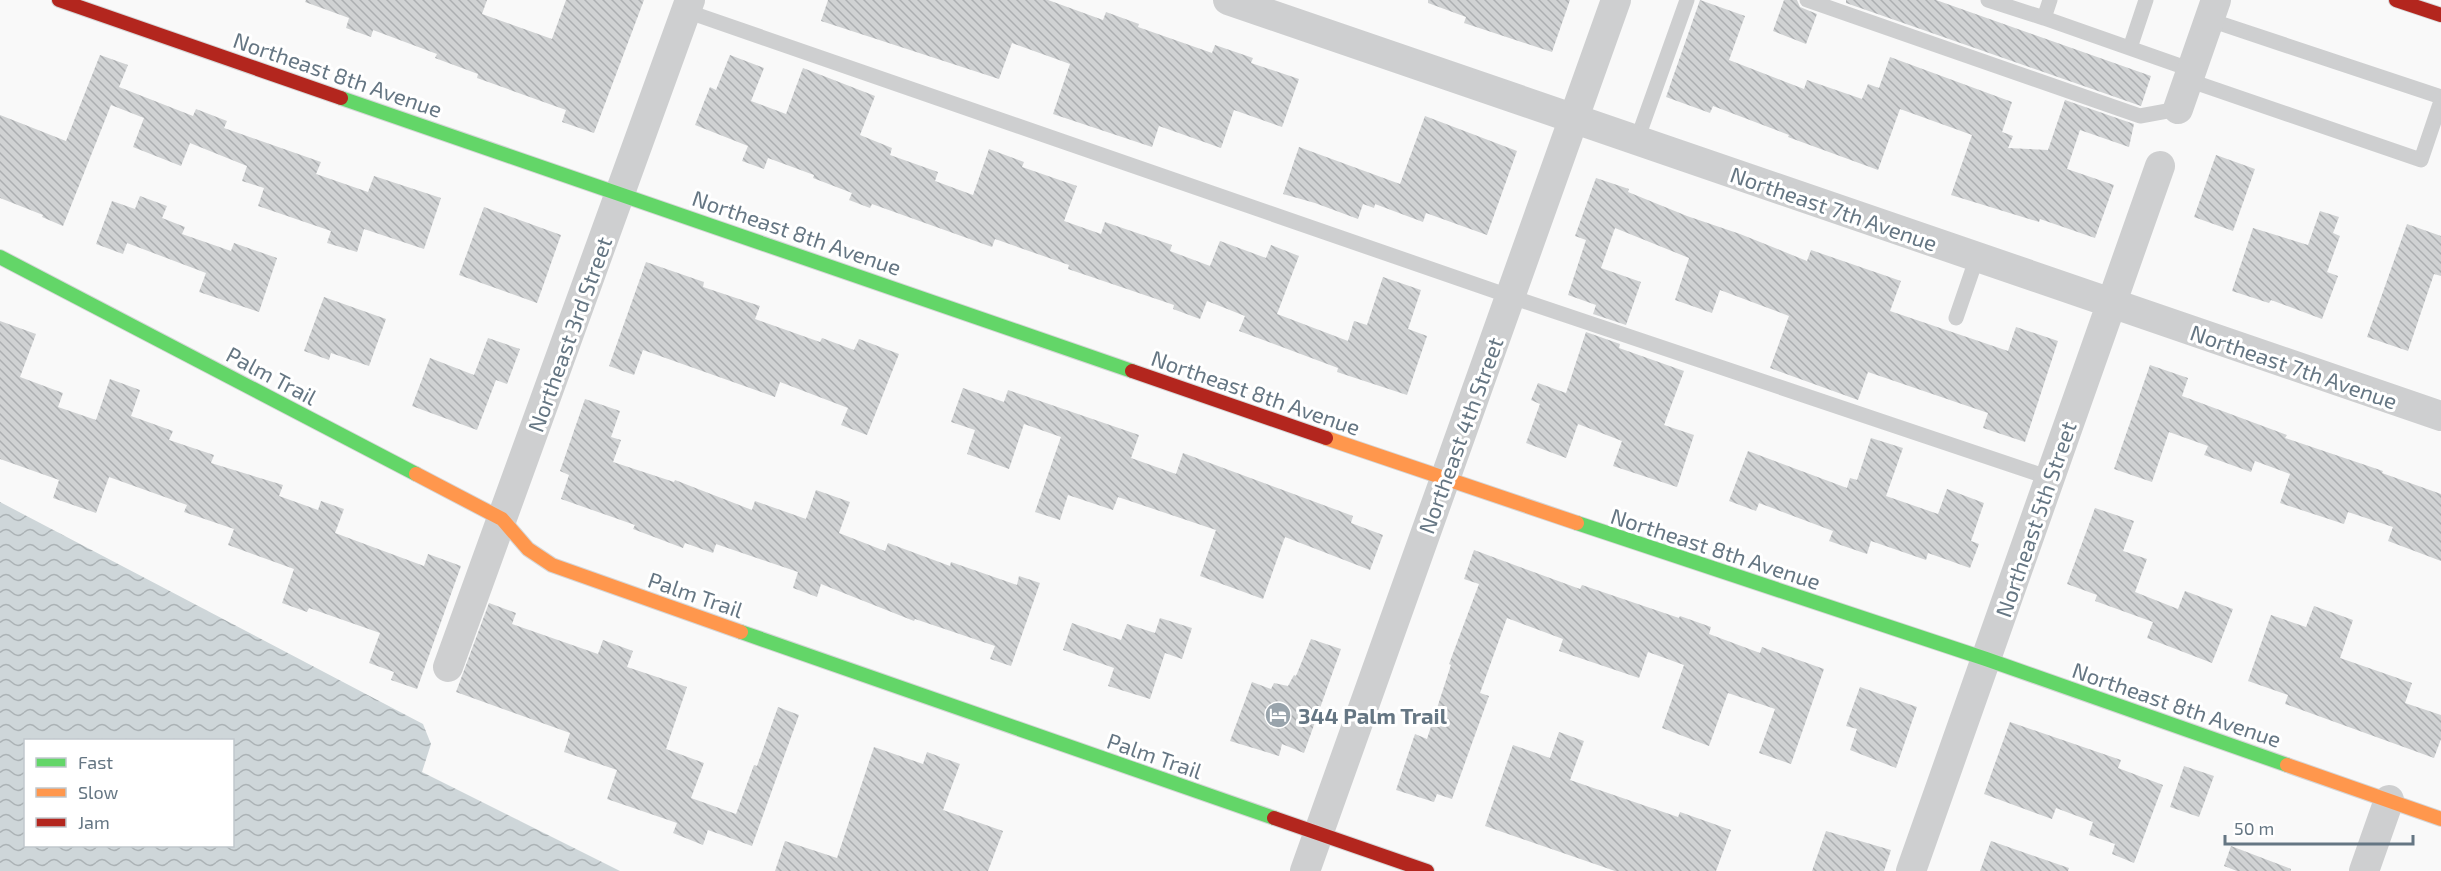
<svg xmlns="http://www.w3.org/2000/svg" width="2441" height="871" viewBox="0 0 2441 871" font-family="'Exo 2',sans-serif">
  <style>
    .water { fill: url(#water-waves); fill-rule: evenodd }
    .building { fill: url(#building-back-hatch) }
    .lines { fill: none; stroke-linecap: round; stroke-linejoin: round }
    .fast-casing { stroke: #d5d6d7; stroke-width: 16 }
    .slow-casing { stroke: #d5d6d7; stroke-width: 16 }
    .jam-casing { stroke: #d5d6d7; stroke-width: 16 }
    .lane { stroke: #cecfd0; stroke-width: 15 }
    .street { stroke: #cecfd0; stroke-width: 30 }
    .fast { stroke: #63d668; stroke-width: 14 }
    .slow { stroke: #ff974d; stroke-width: 14 }
    .jam { stroke: #b3261e; stroke-width: 14 }
    .labels { text-anchor: middle; dominant-baseline: central; stroke-width: 6; stroke-linejoin: round; paint-order: stroke }
    .street-label { font-size: 22px; fill: #657683; stroke: #fff }
    .poi-label { font-size: 22px; font-weight: bold; fill: #657683; stroke: #fff; text-anchor: start }
  </style>
  <defs>
    <pattern id="water-waves" width="16" height="10" patternUnits="userSpaceOnUse" patternTransform="scale(1.5)"><rect width="16" height="10" fill="#ced6d9"/><path d="M0 5q4-4 8 0t8 0" fill="none" stroke="#abb2b5"/></pattern>
    <pattern id="building-back-hatch" width="6" height="6" patternUnits="userSpaceOnUse" patternTransform="scale(1.5)"><rect width="6" height="6" fill="#d0d2d3"/><path d="M-1 5l2 2M0 0l6 6M5-1l2 2" fill="none" stroke="#acafb1"/></pattern>
  </defs>
  <rect width="100%" height="100%" fill="#f9f9f9"/>
  <path class="water" d="M0,502L423,724L431,744L422,772L620,871H0ZM26,740H232V846H26Z"/>
  <path class="building" d="M306,0H487L482,14L552,39L566,0H644L594,133L562,122L566,110L477,78L478,74L435,58L437,54L373,30L371,37L346,28L349,18L305,2Z
    M828,0H1048L1103,20L1106,12L1139,24L1138,27L1212,53L1215,45L1253,58L1251,63L1299,79L1282,127L1234,110L1221,148L1159,126L1152,147L1053,114L1070,64L1012,43L999,79L821,21Z
    M1428,0H1570L1552,52L1464,23L1466,17L1428,3Z
    M1700,0L1745,16L1729,60L1804,89L1807,80L1862,99L1868,84L1879,88L1890,57L2012,102L2002,132L2013,136L2008,148L2048,150L2065,100L2134,124L2129,147L2080,130L2067,169L2114,185L2095,238L2040,219L2039,222L1951,195L1972,135L1900,109L1878,170L1788,137L1789,135L1713,106L1710,113L1666,97Z
    M1784,0H1797L1800,7L1817,14L1806,44L1773,31Z
    M1846,0H1936L2151,76L2141,106L1846,3Z
    M100,55L128,65L119,87L193,116L196,109L227,121L224,128L321,162L316,174L368,192L374,176L441,198L424,249L364,229L357,252L327,243L331,231L258,206L264,188L242,181L247,166L190,143L181,166L133,147L144,118L111,105L63,226L42,217L43,215L0,198V115L66,141Z
    M730,55L764,68L751,101L786,114L803,68L875,96L860,135L892,148L890,155L938,172L935,181L973,195L989,149L1024,162L1022,167L1077,186L1064,221L1101,234L1105,222L1172,245L1170,251L1210,266L1220,241L1266,258L1271,245L1299,256L1277,314L1348,341L1354,321L1367,325L1383,277L1421,290L1408,329L1427,336L1407,395L1337,372L1338,368L1239,331L1245,316L1207,301L1200,319L1173,309L1174,305L1068,269L1069,265L995,239L992,247L872,204L870,208L849,200L852,193L813,178L814,175L768,158L764,169L742,161L748,146L695,125L710,87L716,90Z
    M1425,116L1517,151L1487,235L1426,213L1423,222L1375,204L1374,208L1363,204L1358,219L1315,203L1283,194L1299,147L1400,184Z
    M2216,155L2255,169L2233,231L2194,217Z
    M1596,178L1629,189L1628,192L1687,216L1740,234L1807,261L1811,250L1901,281L1890,311L2008,351L2016,327L2058,341L2025,442L1983,428L1988,413L1868,372L1858,400L1770,368L1789,316L1720,290L1712,313L1675,300L1689,258L1615,228L1601,268L1641,282L1626,325L1593,314L1596,305L1568,295L1586,240L1575,236Z
    M140,196L167,206L162,218L185,227L182,234L231,251L234,243L277,258L259,312L199,292L206,273L127,243L123,254L96,244L112,201L135,209Z
    M484,207L561,235L537,303L459,275Z
    M2320,211L2339,217L2333,233L2340,236L2327,272L2338,276L2322,319L2271,300L2269,303L2232,291L2253,228L2308,245Z
    M2407,224L2441,236V276L2434,274L2408,351L2367,337Z
    M646,262L704,282L703,287L760,306L755,319L820,342L822,338L854,350L859,339L899,354L867,435L841,425L848,408L780,382L775,397L643,350L634,375L609,366Z
    M324,297L386,319L369,366L331,353L329,360L304,351Z
    M0,321L36,334L20,377L63,393L58,407L96,420L110,379L140,390L131,416L173,431L169,440L214,455L211,463L283,485L279,496L318,510L321,501L344,509L335,533L424,566L428,554L461,566L417,689L391,680L394,672L369,663L380,633L309,608L307,612L282,603L294,569L228,545L234,529L184,512L187,505L109,477L96,513L53,498L59,480L0,459Z
    M1586,332L1620,344L1619,348L1684,371L1664,425L1694,435L1677,487L1613,466L1622,441L1578,424L1566,458L1526,443L1540,404L1531,400L1538,383L1566,393Z
    M488,338L520,349L507,384L496,380L477,430L412,406L430,358L474,375Z
    M2150,365L2188,378L2182,396L2287,435L2285,438L2383,471L2382,473L2441,494V561L2388,541L2393,527L2348,512L2344,524L2280,503L2290,474L2255,461L2251,472L2204,455L2208,446L2169,432L2152,482L2114,469Z
    M963,388L1004,402L1008,390L1139,435L1131,458L1176,474L1183,453L1353,516L1351,523L1383,535L1370,570L1285,537L1263,599L1200,576L1216,530L1118,497L1113,510L1068,495L1060,520L1035,512L1061,437L1024,424L1009,469L967,454L975,430L951,422Z
    M585,399L620,411L611,437L621,440L613,462L674,482L675,480L752,510L755,501L806,519L816,490L850,502L839,533L885,551L888,543L950,566L951,562L1017,585L1019,576L1040,583L1011,666L990,659L995,646L915,619L914,621L821,584L817,597L793,588L798,572L716,544L713,553L685,543L683,548L633,529L635,525L561,499L569,475L560,471Z
    M1871,438L1903,448L1886,496L1938,514L1947,489L1984,503L1971,541L1979,544L1970,568L1928,553L1926,560L1871,541L1867,554L1829,541L1833,531L1759,503L1756,511L1729,501L1748,451L1847,488L1850,478L1857,480Z
    M2095,508L2134,521L2123,551L2147,559L2135,592L2178,609L2185,591L2233,609L2212,663L2147,638L2153,622L2095,601L2097,595L2067,584Z
    M1474,550L1580,589L1582,585L1679,618L1680,616L1711,627L1709,634L1760,653L1762,647L1824,669L1791,764L1759,753L1775,709L1728,693L1709,746L1662,728L1684,665L1648,652L1639,678L1559,651L1563,639L1507,618L1480,693L1489,696L1452,799L1437,794L1434,802L1396,790L1415,734L1427,739L1451,665L1449,664L1479,584L1464,579Z
    M489,603L516,613L512,624L598,654L603,640L633,651L627,667L687,687L666,749L704,763L691,798L736,814L754,765L757,766L778,707L799,715L752,846L708,830L703,845L673,833L677,823L607,799L617,770L564,752L570,733L456,692Z
    M2314,606L2353,620L2340,658L2412,683L2405,703L2441,715V739L2434,758L2285,704L2288,695L2248,681L2271,615L2306,627Z
    M1160,618L1192,628L1182,659L1165,653L1150,699L1108,686L1114,668L1063,650L1072,623L1121,640L1127,624L1155,633Z
    M1311,639L1341,649L1304,753L1282,744L1279,756L1230,741L1252,682L1271,689L1274,683L1288,686L1294,675L1296,676Z
    M1860,687L1917,707L1896,768L1850,750L1857,729L1846,726Z
    M2010,722L2121,760L2118,768L2163,785L2134,863L2112,854L2115,844L2089,835L2093,822L2056,808L2052,819L1984,794Z
    M1559,732L1584,741L1570,780L1678,817L1680,812L1731,830L1716,871H1615L1485,826L1513,745L1550,758Z
    M874,747L923,764L927,752L960,764L943,810L1003,831L988,871H775L785,841L837,858Z
    M2184,766L2214,776L2199,817L2170,807Z
    M1826,831L1891,850L1884,871H1812Z
    M1991,841L2069,868L2068,871H1980Z
    M2231,846L2291,869V871H2237L2224,866Z"/>
  <g class="lines">
    <defs>
      <path id="fast" d="M341,98L1132,371
        M0,257L416,474
        M1577,523L1986,659L2287,765
        M741,632L1274,818"/>
      <path id="slow" d="M1326,438L1577,523
        M416,474L502,519L528,549L552,565L741,632
        M2287,765L2441,819"/>
      <path id="jam" d="M59,0L341,98
        M2396,0L2441,15
        M1132,371L1326,438
        M1274,818L1427,871"/>
    </defs>
    <use href="#fast" class="fast-casing"/>
    <use href="#slow" class="slow-casing"/>
    <use href="#jam" class="jam-casing"/>
    <path class="lane" d="M1807,0L2140,116L2178,109
      M1988,0L2044,18
      M2050,0L2044,18L2192,70
      M686,11L1509,296L2050,478
      M2210,20L2441,97
      M2130,48L2146,0
      M2188,80L2421,160L2441,101
      M1637,140L1687,0
      M1956,318L1977,257"/>
    <path class="street" d="M1228,0L2441,416
      M2178,109L2216,0
      M448,667L690,0
      M1305,871L1616,0
      M1911,871L2160,166
      M2364,871L2389,800"/>
    <use href="#fast" class="fast"/>
    <use href="#slow" class="slow"/>
    <use href="#jam" class="jam"/>
  </g>
  <defs>
    <symbol id="hotel-disc" viewBox="-11 -11 22 22"><circle r="9.5" fill="#99a4ac" stroke="#fff"/><path d="M-6-4.5h1.5V1H6V5H4.5V3h-9V5H-6ZM-4 0a1.8 1.8 0 1 1 3.6 0ZM.5 0V-2.5h3Q6-2.5 6 0Z" fill="#fff"/></symbol>
  </defs>
  <g fill-rule="evenodd">
    <use href="#hotel-disc" x="1263" y="700" width="30" height="30"/>
  </g>
  <g class="labels">
    <g class="street-label">
      <text transform="translate(338 74) rotate(19)">Northeast 8th Avenue</text>
      <text transform="translate(1834 208) rotate(19)">Northeast 7th Avenue</text>
      <text transform="translate(797 232) rotate(19)">Northeast 8th Avenue</text>
      <text transform="translate(569 334) rotate(-70)">Northeast 3rd Street</text>
      <text transform="translate(2294 366) rotate(19)">Northeast 7th Avenue</text>
      <text transform="translate(272 375) rotate(28)">Palm Trail</text>
      <text transform="translate(1256 392) rotate(19)">Northeast 8th Avenue</text>
      <text transform="translate(1460 435) rotate(-70)">Northeast 4th Street</text>
      <text transform="translate(2035 519) rotate(-71)">Northeast 5th Street</text>
      <text transform="translate(1716 548) rotate(18)">Northeast 8th Avenue</text>
      <text transform="translate(696 594) rotate(19)">Palm Trail</text>
      <text transform="translate(2177 704) rotate(19)">Northeast 8th Avenue</text>
      <text transform="translate(1155 755) rotate(19)">Palm Trail</text>
    </g>
    <g class="poi-label">
      <text x="1298" y="715">344 Palm Trail</text>
    </g>
  </g>
  <rect x="24" y="739" width="210" height="108" fill="#ffffff" stroke="#c1c8cd" stroke-width="1.5"/>
  <rect x="36" y="758" width="30" height="9" fill="#63d668" stroke="#c1c8cd" stroke-width="1.5"/>
  <text x="78" y="769" font-size="18" fill="#657683">Fast</text>
  <rect x="36" y="788" width="30" height="9" fill="#ff974d" stroke="#c1c8cd" stroke-width="1.5"/>
  <text x="78" y="799" font-size="18" fill="#657683">Slow</text>
  <rect x="36" y="818" width="30" height="9" fill="#b3261e" stroke="#c1c8cd" stroke-width="1.5"/>
  <text x="78" y="829" font-size="18" fill="#657683">Jam</text>
  <path d="M2225 835v9h188v-9" fill="none" stroke="#657683" stroke-width="3"/>
  <text x="2234" y="835" font-size="18" fill="#657683" stroke="#ffffff" stroke-width="4.5" paint-order="stroke">50 m</text>
</svg>
